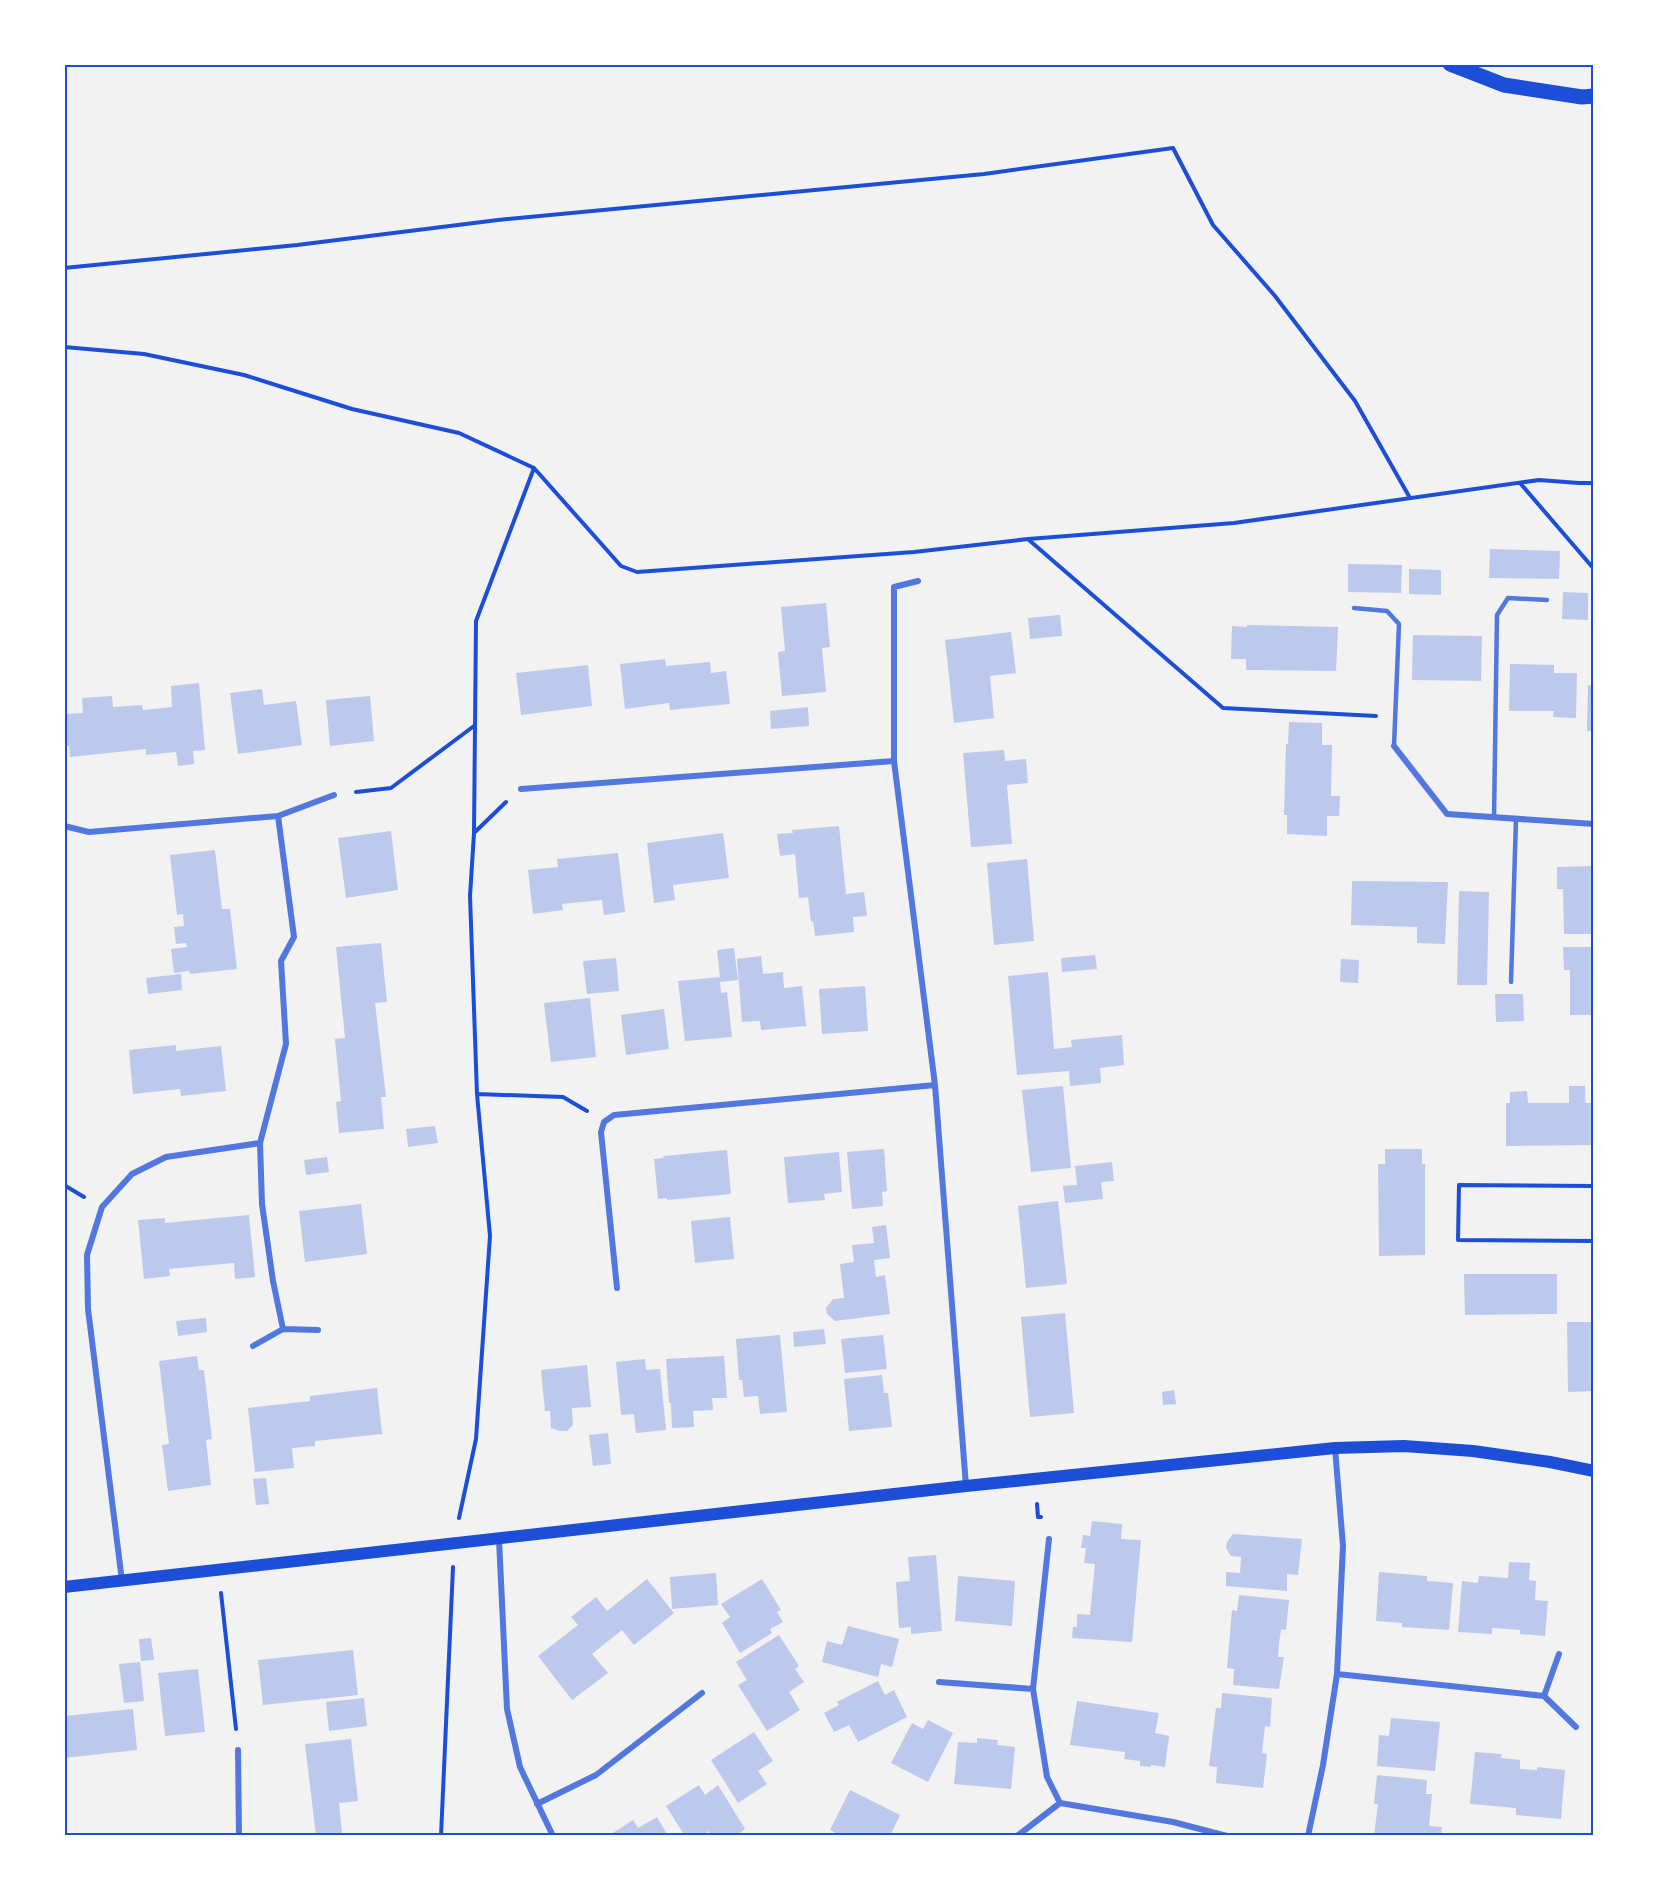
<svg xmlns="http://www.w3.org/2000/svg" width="1658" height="1900" viewBox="0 0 1658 1900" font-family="Jost,sans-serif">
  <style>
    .building { fill: #bdc9ec }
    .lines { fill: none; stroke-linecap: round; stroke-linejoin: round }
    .path { stroke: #1d4ed8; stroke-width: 4 }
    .service { stroke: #5277de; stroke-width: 4.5 }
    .minor { stroke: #5277de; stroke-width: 6 }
    .secondary { stroke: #1d4ed8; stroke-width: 12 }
    .primary { stroke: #1d4ed8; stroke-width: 15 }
    .neatline { fill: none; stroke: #1d4ed8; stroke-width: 2 }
  </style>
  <rect width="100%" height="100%" fill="#f2f2f2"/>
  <path class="building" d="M1490,549L1560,551L1559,579L1489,578Z
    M1348,564L1402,565L1401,593L1348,592Z
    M1409,569L1441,570V595L1409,594Z
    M1563,592L1588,593V620L1562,619Z
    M826,603L830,647L822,648L826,692L782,696L778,652L785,651L781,607Z
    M1060,615L1062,636L1030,639L1028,618Z
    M1247,625L1338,627L1336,671L1246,670V659H1231L1232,626L1247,627Z
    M1011,632L1016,673L990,676L994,718L954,723L945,640Z
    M1413,635L1482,636L1481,681L1412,680Z
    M665,659L666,666L710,662L711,673L726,671L730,704L670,710L669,703L625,709L620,664Z
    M1510,664L1554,665V673H1577L1576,718L1553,717L1554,711H1509Z
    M588,665L592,706L521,715L516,673Z
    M199,683L205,750L193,751L194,764L178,766L176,752L146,755V749L70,757L69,746H64V714L83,713L82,698L112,696L113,707L142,705L143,710L172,707L171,686Z
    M1588,685L1593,686V731H1587Z
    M262,689L264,705L296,701L302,745L238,754L230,693Z
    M370,696L374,741L330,746L326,700Z
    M808,707L809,726L771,729L770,711Z
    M1289,722L1322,723V745H1332L1331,796H1340L1339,816H1327V836L1287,834V815H1284L1286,744H1288Z
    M1004,750L1005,761L1026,759L1028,783L1007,785L1012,844L971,847L963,753Z
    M839,826L846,894L864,892L867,916L853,917L854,932L815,936L813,921L811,922L808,897L799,898L795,854L780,856L777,834L793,833L792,830Z
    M391,831L398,890L346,898L338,838Z
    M723,833L729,878L673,885L675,900L654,903L647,843Z
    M215,850L222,909H230L237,969L190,974L189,971L174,973L171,949L187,947L186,943L176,944L174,927L184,926L183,914L177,915L170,855Z
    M618,853L625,912L604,915L602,900L562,904L563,910L533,914L528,870L558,867L557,859Z
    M1027,859L1034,941L994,945L987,863Z
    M1593,866V934H1564L1563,889H1557V867Z
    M1352,881L1448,882L1445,944L1417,943V927L1351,925Z
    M1459,891L1489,892L1487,985H1457Z
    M381,943L387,1002L375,1003L386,1097H381L384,1129L339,1133L336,1102L341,1101L335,1039L345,1038L336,947Z
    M1563,947H1593V1015H1570V970H1564Z
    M734,948L738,980L720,982L721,993L727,992L732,1037L685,1041L678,981L720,977L717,950Z
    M1095,955L1097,969L1062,972L1061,958Z
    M761,956L763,974L783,972L784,988L802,986L806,1026L761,1030L760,1021L742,1022L737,959Z
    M616,958L619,991L587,994L583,961Z
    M1341,959L1359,960L1358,983L1340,982Z
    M1048,972L1054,1049L1072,1047L1071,1040L1122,1035L1124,1065L1100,1068L1101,1083L1070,1086L1069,1071L1017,1075L1008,976Z
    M181,974L182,990L148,994L146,978Z
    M865,986L868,1031L822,1034L819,989Z
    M1495,994H1523L1524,1021L1496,1022Z
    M590,998L596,1057L551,1062L544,1003Z
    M664,1009L669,1049L626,1055L621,1015Z
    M176,1045V1051L221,1046L226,1091L181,1096L180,1089L133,1094L129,1050Z
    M1063,1086L1071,1168L1031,1172L1022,1090Z
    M1569,1086H1585V1103H1593V1145L1506,1146V1103H1510V1092L1527,1091L1528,1103H1569Z
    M435,1126L438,1143L408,1147L406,1129Z
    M884,1149L887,1191L882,1192L883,1206L852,1209L847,1152Z
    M1385,1149H1422V1164H1425V1255L1379,1256L1378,1164H1385Z
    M727,1150L731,1194L667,1200V1198L658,1199L654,1159L664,1158L663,1156Z
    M839,1152L842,1192L824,1194L825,1200L788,1203L784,1157Z
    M327,1157L329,1172L306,1175L304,1160Z
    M1112,1162L1114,1181L1101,1182L1103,1199L1065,1203L1063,1186L1077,1185L1075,1166Z
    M1058,1201L1067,1284L1026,1288L1018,1206Z
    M361,1204L367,1254L305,1262L299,1211Z
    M249,1215L255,1277L235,1279L234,1263L169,1269L170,1276L144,1279L138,1220L165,1218V1223Z
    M730,1217L734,1259L695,1263L691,1221Z
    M886,1225L890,1258L874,1260L876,1277L885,1275L890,1314L835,1321L827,1314L826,1308L833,1299L844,1298L840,1264L854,1262L852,1245L874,1243L872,1227Z
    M1464,1274H1557V1314L1465,1315Z
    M1065,1313L1074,1413L1030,1417L1021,1317Z
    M206,1318L207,1332L178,1336L176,1321Z
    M1567,1322H1593V1391L1568,1392Z
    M824,1329L826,1344L794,1347L793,1332Z
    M780,1335L787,1412L760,1414L758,1396L744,1397L742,1380H739L736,1339Z
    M883,1335L887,1369L845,1373L841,1339Z
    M197,1356L199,1370H204L212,1439L206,1440L211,1485L168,1491L162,1445L169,1444L159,1361Z
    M724,1356L727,1398H712L713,1410L693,1411L694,1427L672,1428L671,1403H669L666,1359Z
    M645,1359L646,1370L660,1369L666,1430L636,1433L634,1414L621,1415L616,1362Z
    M587,1365L591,1407L572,1408L573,1425L567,1431H559L551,1428L550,1411H545L541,1370Z
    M882,1375L884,1393H888L892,1427L849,1431L844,1379Z
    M377,1388L382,1434L315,1441V1446L292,1448L294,1468L255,1472L248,1408L310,1401V1396Z
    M1174,1390L1176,1404L1163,1405L1162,1392Z
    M608,1433L611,1464L593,1466L589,1435Z
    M266,1478L269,1504L256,1505L253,1479Z
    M1092,1521L1122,1524L1121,1539L1141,1540L1132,1642L1072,1638L1073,1627H1077V1614L1090,1615L1095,1564L1084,1563L1086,1548H1081L1083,1535L1090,1536Z
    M1233,1534L1302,1539L1298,1575L1287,1574V1591L1226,1586V1572L1240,1573L1241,1557L1231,1556L1226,1548L1227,1542Z
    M936,1555L942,1631L911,1634V1627L899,1628L896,1582L910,1581L908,1557Z
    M1509,1562L1530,1563L1529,1580L1536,1581L1535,1600L1548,1601L1545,1636L1520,1634V1630L1492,1628V1634L1458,1632L1462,1581L1478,1583L1479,1576L1508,1578Z
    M1379,1572L1427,1576V1581L1453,1583L1449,1630L1402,1627V1623L1376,1621Z
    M716,1573L718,1605L672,1609L670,1577Z
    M958,1576L1015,1581L1012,1626L955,1621Z
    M647,1579L674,1613L634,1645L622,1630L592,1654L608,1673L572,1700L538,1656L578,1625L571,1617L596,1597L607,1611Z
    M762,1579L781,1610L777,1612L783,1622L770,1629L772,1633L740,1653L722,1623L730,1617L721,1604Z
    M1239,1595L1289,1600L1286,1630L1281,1629L1279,1644L1278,1657H1284L1279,1689L1233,1685L1234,1669L1227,1668L1232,1610L1237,1611Z
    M848,1626L899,1639L892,1667L881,1664L878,1677L822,1662L827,1641L842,1645Z
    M779,1635L799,1666L795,1669L804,1682L789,1692L800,1710L767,1731L738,1685L747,1680L736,1662Z
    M151,1638L154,1660L141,1661L139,1639Z
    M353,1650L358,1695L263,1705L258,1660Z
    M140,1662L144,1701L124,1703L119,1664Z
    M198,1669L205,1732L165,1736L158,1673Z
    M878,1681L885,1695L894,1690L907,1717L858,1742L849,1725L834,1732L824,1713L839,1705L837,1702Z
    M1222,1693L1272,1698L1270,1727L1265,1726L1262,1753L1267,1754L1263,1788L1216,1783L1217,1767L1209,1766L1216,1708H1221Z
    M364,1698L367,1726L329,1731L326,1702Z
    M1077,1701L1159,1713L1155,1733L1169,1736L1165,1767L1151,1765V1767L1140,1766V1761L1124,1759L1125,1752L1070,1745Z
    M133,1709L137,1750L64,1758V1716Z
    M1391,1718L1440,1722L1435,1771L1377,1766L1379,1735L1389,1736Z
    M928,1720L953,1733L928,1782L891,1763L912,1723L923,1729Z
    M754,1732L773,1761L758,1771L767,1784L738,1803L711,1760Z
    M977,1738L998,1740L997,1745L1015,1747L1011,1789L954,1784L958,1742L977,1743Z
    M351,1739L358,1801L339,1803L342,1833H349V1836H316L305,1744Z
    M1475,1752L1502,1754L1501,1758L1520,1760V1769L1537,1770V1767L1565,1770L1561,1819L1516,1815V1808L1470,1804Z
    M1377,1775L1427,1780L1426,1794H1432L1429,1826L1442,1827L1441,1836H1374L1378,1804H1374Z
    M699,1785L705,1795L718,1785L745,1829L736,1836H712L709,1831L702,1836H685L666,1806Z
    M850,1790L900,1815L890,1836H842L830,1830Z
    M657,1817L668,1836H608L633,1820L638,1828Z"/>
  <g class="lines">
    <path class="path" d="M64,268L297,245L498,220L984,174L1173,148L1213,225L1275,296L1355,401L1410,498
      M64,347L144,354L244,375L352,409L459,433L534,468L621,566L637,572L914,552L1028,539L1234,523L1539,480L1579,483H1594
      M1520,483L1594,569
      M1029,540L1223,708L1376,716
      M356,792L391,788L474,726
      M475,832L506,802
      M477,1094L563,1097L587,1111
      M64,1185L84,1197
      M1594,1186L1459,1185L1458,1240L1594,1241
      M1037,1504L1038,1517H1041
      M459,1518L476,1439L490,1236L477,1094L470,896L474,833L476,621L534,468
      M221,1593L236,1729
      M441,1836L453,1567"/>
    <path class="service" d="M1354,608L1387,611L1399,624L1394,746
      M1494,818L1497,615L1508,598L1547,600
      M1511,982L1516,819"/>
    <path class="minor" d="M918,581L894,587V761L935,1085L966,1486
      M1394,746L1447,814L1594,824
      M521,789L894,761
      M278,816L294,937L281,961L286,1044L260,1143L262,1204L273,1281L283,1329L318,1330
      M64,826L89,832L278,816L334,795
      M617,1288L601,1132L604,1122L614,1115L935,1085
      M253,1346L283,1329
      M499,1539L507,1709L520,1767L553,1836
      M1049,1539L1033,1689L1047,1777L1060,1803
      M122,1581L88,1309L87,1255L102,1207L132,1174L166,1157L260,1143
      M1559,1654L1544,1696L1576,1727
      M1337,1674L1544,1696
      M939,1682L1033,1689
      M238,1750L239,1836
      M537,1804L596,1775L702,1693
      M1017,1836L1060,1803L1173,1822L1227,1836
      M1308,1836L1323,1765L1337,1674L1343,1546L1335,1448"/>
    <path class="secondary" d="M64,1587L966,1486L1335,1448L1404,1446L1473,1451L1550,1462L1594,1471"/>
    <path class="primary" d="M1450,64L1504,85L1582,97L1594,96"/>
  </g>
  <rect width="1658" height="1900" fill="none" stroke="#ffffff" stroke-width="132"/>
  <rect x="66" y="66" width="1526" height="1768" class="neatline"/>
</svg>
